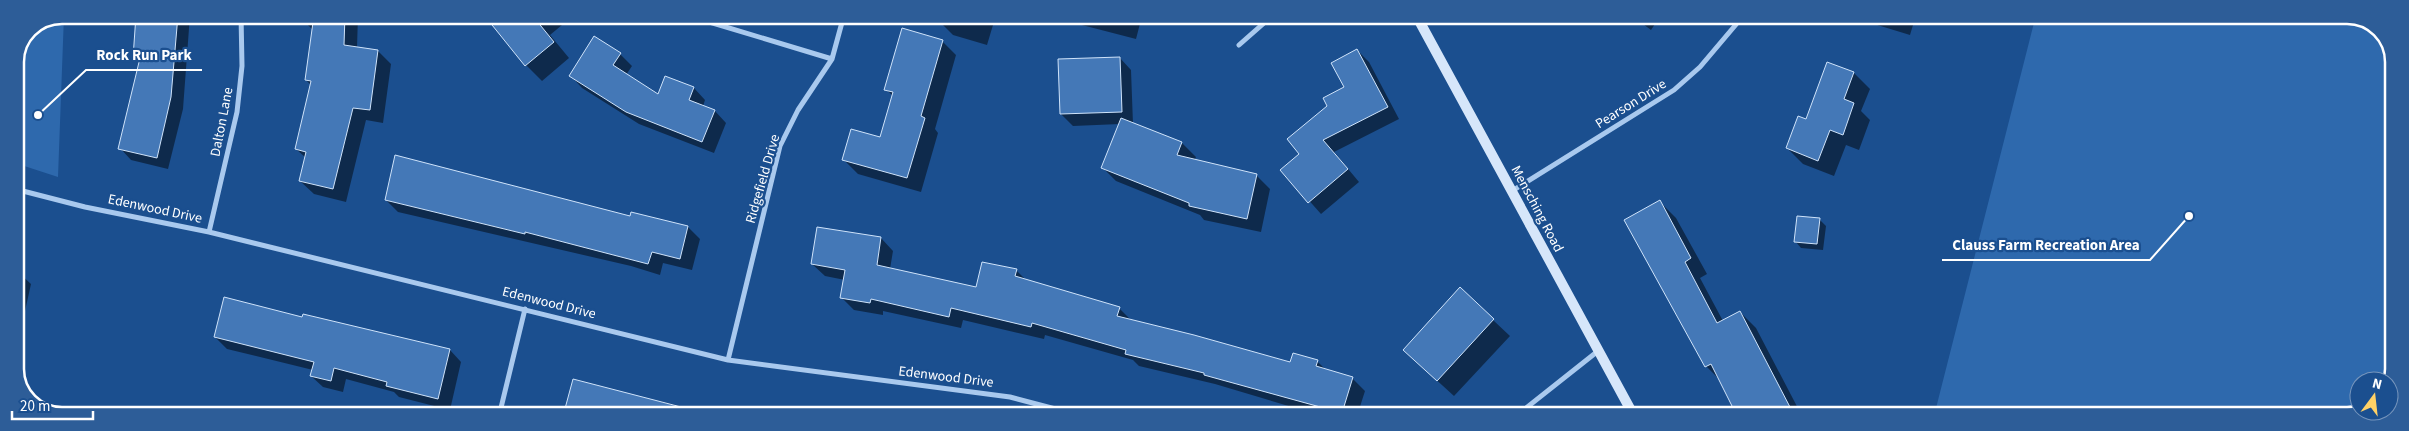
<svg xmlns="http://www.w3.org/2000/svg" width="2409" height="431" viewBox="0 0 2409 431" font-family="'Source Sans 3',sans-serif">
  <style>
    .green { fill: #2e69ad }
    .shadow { fill: #0007 }
    .building { fill: #4478b7; stroke: #cfe3fa }
    .lines { fill: none; stroke-linecap: round; stroke-linejoin: round }
    .street { stroke: #a9c9ee; stroke-width: 5 }
    .secondary { stroke: #d6e6fa; stroke-width: 10 }
    .labels { text-anchor: middle; dominant-baseline: central; stroke-width: 4.5; stroke-linejoin: round; paint-order: stroke }
    .street-label { font-size: 14px; fill: #fff; stroke: #1b4f8f }
    .rim { fill: none; stroke: #fff; stroke-width: 2.5 }
    .leader { fill: none; stroke: #fff; stroke-width: 2 }
    .callout-dot { fill: #fff; stroke: #1b4f8f; stroke-width: 2 }
    .callout-label { font-size: 15px; text-anchor: middle; font-weight: bold; fill: #fff; stroke: #1b4f8f; stroke-width: 4.5; stroke-linejoin: round; paint-order: stroke }
  </style>
  <rect width="100%" height="100%" fill="#1b4f8f"/>
  <path class="green" d="M64,15L58,177L15,163V62L29,29Z
    M2036,15H2353L2380,29L2394,56V375L2389,384V381H2359L2360,411L2347,416H1934Z"/>
  <path class="shadow" d="M137,15H190L183,109L168,169L131,160L120,148L140,64L134,57Z
    M307,15H358L357,48L378,51L391,64L383,123L366,120L346,202L314,194L300,181L306,158L296,149L311,85L306,80L313,30L307,24Z
    M488,15H574L550,35L569,58L542,81L526,65Z
    M938,15H996L987,45L953,35L937,19Z
    M1069,15H1141L1142,16L1136,39L1078,24Z
    M1631,15H1661L1651,30Z
    M1865,15H1916L1910,35L1874,24Z
    M942,41L956,55L935,129L938,133L921,192L858,174L844,160L881,139L893,96L886,89Z
    M1357,50L1369,62L1399,119L1334,152L1359,182L1321,214L1282,170L1300,154L1328,106L1345,88Z
    M620,54L632,66L626,75L659,95L666,78L694,88L705,100L703,106L715,111L726,123L714,153L639,124L582,88L571,76Z
    M1120,58L1131,70L1133,124L1182,143L1196,157L1194,161L1256,175L1270,189L1261,232L1204,220L1200,215L1116,181L1102,167L1120,124L1073,126L1061,114Z
    M1854,73L1870,89L1861,111L1870,120L1859,150L1846,145L1834,176L1803,164L1787,148L1806,121Z
    M386,200L631,217L632,213L688,227L700,239L692,270L663,263L660,275L631,266L398,212Z
    M1660,202L1676,218L1707,274L1700,278L1723,321L1740,312L1756,328L1802,416H1739L1721,381L1706,366Z
    M1798,217L1820,220L1826,226L1823,250L1801,248L1795,241Z
    M881,238L893,251L890,269L977,288L1016,270L1027,281L1119,308L1132,321L1291,364L1317,361L1327,371L1352,378L1365,391L1357,416H1322L1215,384L1139,366L1133,360L1045,335L1044,339L963,320L961,328L883,311V315L854,310L842,298L845,280L825,276L812,264Z
    M15,252L20,257L17,271L31,284L21,329L15,327Z
    M1460,289L1510,336L1454,396L1420,365Z
    M303,318L450,350L461,362L450,410L399,397L394,392L346,379L343,392L323,387L311,376L313,370L227,349L215,337Z
    M659,401L688,408L696,416H565L658,402Z"/>
  <path class="building" d="M136,15H178L171,97L157,158L118,149L140,58H133Z
    M314,15H345L344,45L378,50L370,110L353,108L333,189L299,181L306,152L295,149L311,81L305,80Z
    M484,15H532L554,42L525,66Z
    M902,28L943,40L921,116L925,118L907,178L842,160L851,129L880,137L893,92L884,90Z
    M594,36L621,53L613,65L658,94L665,76L694,87L689,100L715,110L702,142L626,112L569,76Z
    M1357,49L1388,107L1323,140L1348,169L1308,203L1280,170L1299,154L1287,139L1327,106L1323,98L1344,87L1331,63Z
    M1120,57L1122,112L1060,114L1058,59Z
    M1827,62L1854,72L1844,99L1854,103L1843,135L1830,130L1818,161L1786,148L1798,116L1806,119Z
    M1121,118L1182,142L1177,155L1257,174L1247,219L1189,206V203L1101,168Z
    M395,155L630,216L631,212L688,226L680,259L652,252L648,264L525,232V234L385,200Z
    M1660,200L1691,258L1685,262L1717,323L1740,311L1791,409L1777,416H1737L1711,364L1705,367L1624,220Z
    M1797,216L1820,218L1817,244L1794,242Z
    M817,227L881,237L877,265L976,287L982,262L1017,269L1015,276L1120,307L1117,316L1194,335L1290,362L1293,353L1318,360L1316,366L1353,377L1342,413L1204,375V373L1125,354L1126,350L1032,323L1031,327L951,308L949,317L871,299L870,303L840,298L845,270L811,264Z
    M1460,287L1494,319L1437,381L1403,350Z
    M224,297L302,317L303,314L450,349L438,399L386,386L387,382L334,368L331,381L310,376L314,362L214,337Z
    M573,379L685,408L684,416H563Z"/>
  <g class="lines">
    <path class="street" d="M686,15L832,59
      M1239,45L1273,15
      M15,189L85,207L209,232L728,360L1010,397L1082,416
      M1512,191L1674,90L1700,67L1744,15
      M209,232L237,112L242,66L241,15
      M728,360L780,146L798,110L832,59L844,15
      M499,416L525,309
      M1516,416L1598,351"/>
    <path class="secondary" d="M1416,15L1634,416"/>
  </g>
  <g class="labels">
    <g class="street-label">
      <text transform="translate(1631 104) rotate(-32)">Pearson Drive</text>
      <text transform="translate(222 122) rotate(-79)">Dalton Lane</text>
      <text transform="translate(763 179) rotate(-74)">Ridgefield Drive</text>
      <text transform="translate(155 209) rotate(12)">Edenwood Drive</text>
      <text transform="translate(1537 209) rotate(62)">Mensching Road</text>
      <text transform="translate(549 303) rotate(14)">Edenwood Drive</text>
      <text transform="translate(946 377) rotate(7)">Edenwood Drive</text>
    </g>
  </g>
  <path d="M0 0H2409V431H0ZM62 24H2347A38 38 0 0 1 2385 62V369A38 38 0 0 1 2347 407H62A38 38 0 0 1 24 369V62A38 38 0 0 1 62 24Z" fill="#2d5d98" fill-rule="evenodd"/>
  <path class="rim" d="M62 24H2347A38 38 0 0 1 2385 62V369A38 38 0 0 1 2347 407H62A38 38 0 0 1 24 369V62A38 38 0 0 1 62 24Z"/>
  <path class="leader" d="M38 115L86 70H202M2189 216L2150 260H1942"/>
  <g class="callout-dot">
    <circle cx="38" cy="115" r="5"/>
    <circle cx="2189" cy="216" r="5"/>
  </g>
  <g class="callout-label">
    <text x="144" y="60">Rock Run Park</text>
    <text x="2046" y="250">Clauss Farm Recreation Area</text>
  </g>
  <g transform="translate(2374 396) rotate(15)"><circle r="24" fill="#1b4f8f" stroke="#7695bc"/>
  <path d="M0-4L9 19L0 12L-9 19Z" fill="#ffd166"/>
  <text y="-8" font-size="14" font-weight="bold" text-anchor="middle" fill="#ffffff">N</text>
  </g>
  <path d="M12 411v8h81v-8" fill="none" stroke="#ffffff" stroke-width="2.5"/>
  <text x="20" y="411" font-size="15" fill="#ffffff" stroke="#1b4f8f" stroke-width="4" paint-order="stroke">20 m</text>
</svg>
